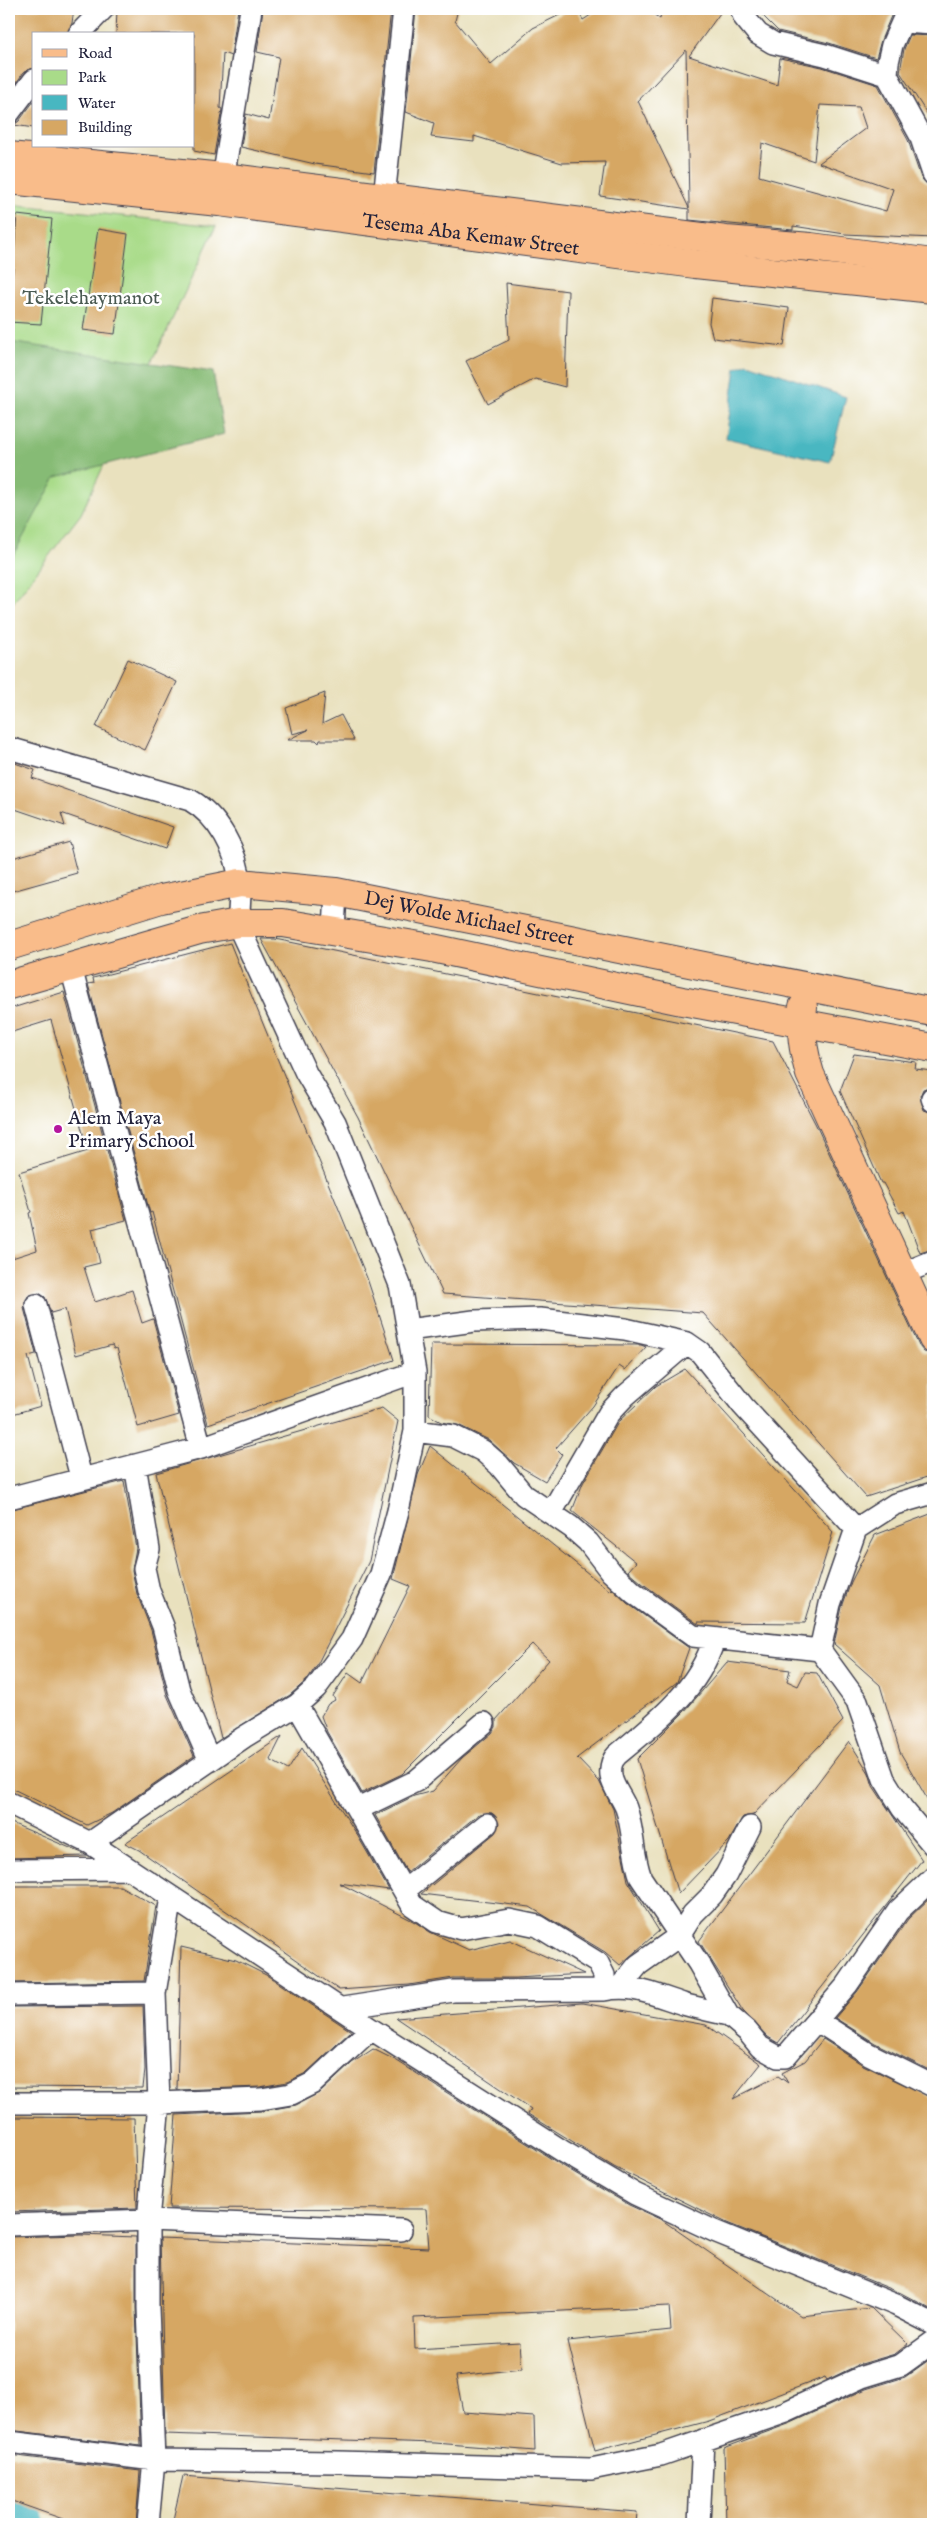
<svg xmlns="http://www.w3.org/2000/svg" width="942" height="2533" viewBox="0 0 942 2533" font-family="'IM FELL English',serif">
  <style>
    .green { fill: #a9db89; stroke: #667e62 }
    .forest { fill: #86bb75; stroke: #546e58 }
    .water { fill: #48b7c1; stroke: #356c7e }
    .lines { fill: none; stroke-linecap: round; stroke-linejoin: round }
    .river { stroke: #48b7c1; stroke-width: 36 }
    .building { fill: #d6a763; fill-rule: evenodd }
    .minor-casing { stroke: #403f4f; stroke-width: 24 }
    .major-casing { stroke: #403f4f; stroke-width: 30 }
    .minor { stroke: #fff; stroke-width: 21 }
    .major { stroke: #f9bc8a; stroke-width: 28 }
    .poi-dot { fill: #b5179e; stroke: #fff; stroke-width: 2 }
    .labels { text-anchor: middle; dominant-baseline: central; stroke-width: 5; stroke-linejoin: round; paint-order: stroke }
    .street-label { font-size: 20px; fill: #22223b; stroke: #fff }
    .park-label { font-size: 20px; fill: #4a5a52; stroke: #fff }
    .poi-label { font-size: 20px; fill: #22223b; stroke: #fff; text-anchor: start }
  </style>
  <rect width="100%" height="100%" fill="#fff"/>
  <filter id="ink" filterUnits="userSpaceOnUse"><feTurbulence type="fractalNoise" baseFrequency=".02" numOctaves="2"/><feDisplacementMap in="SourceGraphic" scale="10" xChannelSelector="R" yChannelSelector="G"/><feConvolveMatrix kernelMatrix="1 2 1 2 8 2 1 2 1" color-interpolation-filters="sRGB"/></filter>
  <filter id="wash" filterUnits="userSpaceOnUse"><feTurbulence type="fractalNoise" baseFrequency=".0096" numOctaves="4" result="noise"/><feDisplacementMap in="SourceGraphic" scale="20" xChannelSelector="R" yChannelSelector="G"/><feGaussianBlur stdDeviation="1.12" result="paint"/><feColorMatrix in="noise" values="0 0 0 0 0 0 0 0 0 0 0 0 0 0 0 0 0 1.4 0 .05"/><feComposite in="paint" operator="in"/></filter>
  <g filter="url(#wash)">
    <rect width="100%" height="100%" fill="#e9e1be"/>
    <path class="green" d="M9,204L216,226L81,514L9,608Z"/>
    <path class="forest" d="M9,342L213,372L224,434L56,477L9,563Z"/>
    <path class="water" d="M748,363L846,397L830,462L726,438L736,368Z"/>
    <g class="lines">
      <path class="river" d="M9,2516L28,2524"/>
    </g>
    <g id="blocks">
      <path class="building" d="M9,9H74L72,23L67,34H34V68L24,72L9,93Z
        M117,9H238L231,56L223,53L220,108L222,109L214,155L194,151V34H116Z
        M263,9H391L374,172L315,164L241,147L246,114L269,120L279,57L257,52Z
        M416,9H458L455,21L491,64L533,28L572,9H577L583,20L600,9H646L660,19L662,9H723L689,56L777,85L780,58L822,67L878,85L908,140L921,178L931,186L933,200V238L845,234L793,226V230L689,220V209L600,196L605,162L562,163L474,136V142L431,137L434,123L406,112ZM686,50L689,203V208L638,101ZM820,105L859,107L866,128L819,163L893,189L886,211L759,176L762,143L814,161Z
        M756,9H894L881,40L876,58L829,43L778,31Z
        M910,35L933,36V123L900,72L904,49Z
        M34,101V128L14,125L19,121Z
        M17,215L52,219L41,324L9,322Z
        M98,229L128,234L115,334L83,330Z
        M506,283L568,291L565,387L535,379L488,404L466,361L509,340Z
        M712,298L789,308L784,346L713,338L709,323Z
        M128,659L177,682L145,750L96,727Z
        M325,693L322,724L341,715L354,740H320L319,743L316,740H287L308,730L292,734L286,708Z
        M9,761L35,770L32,778L173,827L165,849L61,813L65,826L9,807Z
        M69,842L77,873L9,892V859Z
        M261,939H275L773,1041L816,1125L919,1346L924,1352L933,1354V1475L866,1497L703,1313L443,1294L358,1117Z
        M230,943L367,1278L394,1360L208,1424L152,1212L150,1213L88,984L94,983L93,978Z
        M64,992L126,1220L92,1229L100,1263L84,1267L95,1302L132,1290L142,1323L153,1319L179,1415L138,1427L117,1348L114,1349L112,1345L76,1355L65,1309L51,1313L45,1297L39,1293L28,1296L24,1308L36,1354L28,1356L41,1406L9,1415V1259L37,1250L29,1213L31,1212L19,1172L88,1151L51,1020L9,1033V1009Z
        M854,1054L916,1062L915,1069L933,1071V1086L923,1089L920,1096L924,1110L933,1113V1249L920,1253L904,1211L899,1213L883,1183H881L840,1091Z
        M431,1344L641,1345L646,1347L625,1370L619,1366L593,1406L556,1448L562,1454L545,1481L514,1463L489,1440L458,1425L441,1422L429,1415Z
        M685,1369L833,1532L805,1623L698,1622V1624L642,1583L628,1571L636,1562L572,1511L583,1483L619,1421L656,1386Z
        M382,1408L398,1421L369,1561L317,1665L307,1680L290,1695L221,1738L156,1473Z
        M430,1446L610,1591L612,1589L627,1603L689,1648L677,1682L577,1758L599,1781L613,1809L628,1881L659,1931L620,1965L605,1952L530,1907L421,1894L495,1833L499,1823L492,1813L479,1814L407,1872L375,1815L414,1796L433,1791L462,1758L492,1733L496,1727V1720L549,1660L532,1644L402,1774L362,1793L327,1732L321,1716L328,1704L335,1700L333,1696L348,1673L362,1683L410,1586L393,1579L418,1475Z
        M124,1481L136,1548L132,1570L137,1594L151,1630L167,1695L194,1756L112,1813L87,1825L9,1787V1510Z
        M933,1513V1809L900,1752L880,1685L834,1644L842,1607L851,1582L875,1535Z
        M727,1662L790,1670L787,1681L798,1686L805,1672L817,1673L843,1721L753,1815L743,1817L729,1841L678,1894L637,1759L684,1712Z
        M282,1736L270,1760L288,1770L302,1748L356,1833L389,1890L339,1883L415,1922L430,1932L469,1950L510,1940L584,1974L516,1978H453L409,1985L339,1990L139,1850L125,1843Z
        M849,1741L869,1773L873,1786L922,1860L778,2043L768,2037L743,2011L699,1941Z
        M9,1822L82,1853L87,1856L9,1858Z
        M9,1886H120L156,1906L144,1981L9,1983Z
        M933,1895V2072L875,2043L835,2018L857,1992L908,1919Z
        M181,1947L236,1960L268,1976L351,2031L306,2073L287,2082L260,2087L177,2090Z
        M582,2003L706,2025L761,2064L733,2099L778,2076L788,2083L782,2073L805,2061L823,2039L863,2065L933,2098V2310L901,2293L727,2223L614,2167L528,2114L531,2109L396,2018Z
        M143,2006L145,2070L143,2088L9,2087V2007Z
        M373,2049L397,2061L558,2163L629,2205L662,2220L801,2316L871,2308L908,2344L895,2354L858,2365L827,2380L825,2377L709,2421L595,2451L568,2341L671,2330L669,2306L414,2318L415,2349L520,2343L522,2369L456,2376L463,2412L534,2417L535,2451L435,2443L165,2434L160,2238L429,2248L426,2209L169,2208L176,2115L262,2111L296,2105L321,2092L352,2063Z
        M9,2117L134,2118L137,2208L9,2212Z
        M81,2235L136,2237V2308L141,2446L9,2430V2237Z
        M933,2357V2524H726L724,2448L791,2423L866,2389L905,2377Z
        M9,2455L140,2471L136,2524H77L9,2500Z
        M183,2476L637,2512L636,2524H172Z"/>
    </g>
  </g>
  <g filter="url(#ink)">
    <use href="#blocks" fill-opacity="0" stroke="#403f4f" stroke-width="1"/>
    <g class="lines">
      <defs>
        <path id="minor" d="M741,9L744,17L758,34L773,43L825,55L887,75
          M908,9L892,45L888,62L887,75L920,135L933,174
          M903,22L933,24
          M79,34L103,9
          M9,113L34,80
          M221,191L251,9
          M384,198L404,9
          M9,748L190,800C218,816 238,852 240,884C241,902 236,917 242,934L306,1073L335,1122L400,1285L415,1372V1431L398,1511L381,1574L352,1639L316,1688L297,1705L244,1737L90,1843
          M334,930L336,892
          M71,968L201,1448
          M932,1098L933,1101
          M904,1273L933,1261
          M36,1305L81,1477
          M408,1330L474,1321L540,1319L625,1329L687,1343L700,1352L743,1406L856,1529
          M415,1431L453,1436L483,1451L499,1465L524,1495L571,1527L588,1542L611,1572L634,1593L693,1636L820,1650L857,1701L884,1779L902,1808L933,1845
          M135,1465L149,1549L144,1568L149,1591L163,1626L179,1690L210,1761
          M9,1498L201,1448L415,1372
          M551,1513L609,1413L625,1396L687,1343
          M714,1640C698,1690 656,1723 617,1755C611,1761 610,1767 611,1776C613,1788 622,1797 626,1808C634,1830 632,1855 641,1878L699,1964L728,2015L747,2031L760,2047L778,2057H785L847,1985L898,1911L933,1878
          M820,1650L830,1604L856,1529L895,1504L933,1493
          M297,1705L412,1905L437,1922L461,1929L509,1920L538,1926L598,1963L604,1975V1990
          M9,1803L90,1843L371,2029L564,2152L635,2194L714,2231L896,2305L933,2324
          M358,1809L416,1781L484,1723
          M9,1870L129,1869
          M405,1890L487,1824
          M620,1987L638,1965L679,1936L693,1914L712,1895L726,1875L750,1827
          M9,1995L155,1993
          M343,2008L453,1991L604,1990C634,1984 655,1995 683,2004C697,2008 713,2011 728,2015
          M816,2020L869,2054L933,2086
          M9,2103H159L261,2099L291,2094L313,2083L371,2029
          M9,2225L148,2220L401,2230
          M9,2442L154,2460L339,2462L591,2469L661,2455L786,2412L862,2377L901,2365L933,2342
          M148,2524L154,2460L148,2308V2220L159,2103L155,1993L171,1897
          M699,2524L703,2440"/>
        <g id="major">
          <path d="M9,156L223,177L726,240L811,247L933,263"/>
          <path id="s1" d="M9,180L219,202L695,264L933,289"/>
          <path id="s2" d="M9,946L161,899L240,883L336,892L933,1012"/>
          <path d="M9,985L199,930L238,923H283L432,948L682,1001L933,1048"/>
          <path d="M803,1007C800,1031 803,1050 810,1074L933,1339"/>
        </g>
      </defs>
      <use href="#minor" class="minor-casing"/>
      <use href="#major" class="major-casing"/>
      <use href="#minor" class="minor"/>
      <use href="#major" class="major"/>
    </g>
  </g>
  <circle class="poi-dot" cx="58" cy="1129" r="5"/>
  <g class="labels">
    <g class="street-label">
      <text stroke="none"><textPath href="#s1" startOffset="465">Tesema Aba Kemaw Street</textPath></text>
      <text stroke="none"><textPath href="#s2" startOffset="472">Dej Wolde Michael Street</textPath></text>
    </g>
    <g class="park-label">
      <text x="91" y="298">Tekelehaymanot</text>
    </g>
    <g class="poi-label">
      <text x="68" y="1118">Alem Maya<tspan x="68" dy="23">Primary School</tspan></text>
    </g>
  </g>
  <rect width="942" height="2533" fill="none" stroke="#fff" stroke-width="30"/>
  <rect x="32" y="32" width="162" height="115" fill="#ffffff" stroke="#a7a7b1"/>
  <rect x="42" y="49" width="25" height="8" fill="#f9bc8a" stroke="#a7a7b1"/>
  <text x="78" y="58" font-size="15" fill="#22223b">Road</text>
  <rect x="42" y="70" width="25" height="15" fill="#a9db89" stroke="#a7a7b1"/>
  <text x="78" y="82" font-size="15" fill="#22223b">Park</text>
  <rect x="42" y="95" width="25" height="15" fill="#48b7c1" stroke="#a7a7b1"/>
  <text x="78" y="108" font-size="15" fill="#22223b">Water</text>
  <rect x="42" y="120" width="25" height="15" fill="#d6a763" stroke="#a7a7b1"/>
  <text x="78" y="132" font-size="15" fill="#22223b">Building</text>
</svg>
